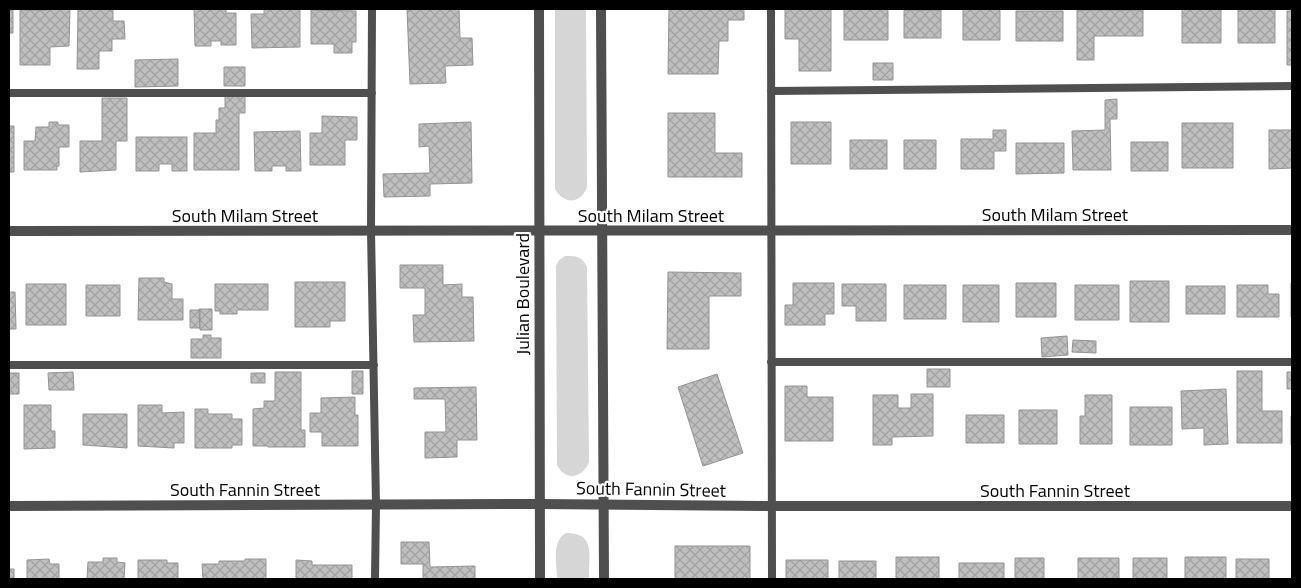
<svg xmlns="http://www.w3.org/2000/svg" width="1301" height="588" viewBox="0 0 1301 588" font-family="'Titillium Web',sans-serif">
  <style>
    .park { fill: #d6d6d6 }
    .building { fill: url(#building-cross-hatch); stroke: #939393 }
    .lines { fill: none; stroke-linecap: round; stroke-linejoin: round }
    .service { stroke: #4f4f4f; stroke-width: 8 }
    .minor { stroke: #4f4f4f; stroke-width: 10 }
    .tertiary { stroke: #4f4f4f; stroke-width: 10 }
    .labels { text-anchor: middle; dominant-baseline: central; stroke-width: 4.5; stroke-linejoin: round; paint-order: stroke }
    .street-label { font-size: 18px; fill: #000; stroke: #fff }
  </style>
  <defs>
    <pattern id="building-cross-hatch" width="8" height="8" patternUnits="userSpaceOnUse" patternTransform="scale(1.25)"><rect width="8" height="8" fill="#bfbfbf"/><path d="M0 0l8 8M0 8l8-8" fill="none" stroke="#a2a2a2"/></pattern>
  </defs>
  <rect width="100%" height="100%" fill="#fff"/>
  <path class="park" d="M555,9H586L587,187C581,204 564,205 555,189Z
    M565,256C576,256 582,256 587,267L589,462C582,479 565,481 557,465L556,266L559,260Z
    M566,533C597,533 588,556 589,579H557C557,564 551,541 566,533Z"/>
  <path class="building" d="M9,9H13V33H9Z
    M47,9H70L69,46L50,47V65H20V10H47Z
    M78,9H113V21H124L125,39H112V51H99V69H77Z
    M194,9H226V13H236V45H221V41H211V46H195Z
    M264,9H300V47L252,48L251,14H264Z
    M407,9H459L460,38H472L473,65L445,66L446,83L410,84Z
    M669,9H744V20H728V41H719L718,74H668Z
    M785,9H831V71H799V39H785Z
    M844,9H888V40H844Z
    M963,9H1000V40H963Z
    M1182,9H1221V43H1182Z
    M1238,9H1275V43H1238Z
    M311,10L356,11V42H352V53H334V44H311Z
    M904,10H941V38H904Z
    M1077,10H1143V36H1094V60H1077Z
    M1016,11H1063V41H1016Z
    M1287,11H1292V65H1287Z
    M178,59V86L135,87V60Z
    M873,63H893V80H873Z
    M224,67H245V86H224Z
    M225,94H245V113H239V170H194V133H216V120H219V108H225Z
    M102,98H127V141H116V170L80,172V141H102Z
    M1117,99V119H1110L1111,170H1073L1072,131L1105,130V100Z
    M668,113H715V153H742V177H668Z
    M322,116L357,117V140H345V165H310V133H322Z
    M49,122H58V125H69V147H59V166H57V170H24V141H35L36,127H49Z
    M471,122L472,183L430,184V196L384,197L383,174L430,173L429,146L419,147V124Z
    M791,122H831V164H791Z
    M1182,123H1233V168H1182Z
    M9,126H14V172H9Z
    M993,130H1006V151H994V169H961V139H993Z
    M1269,130H1292V168L1269,169Z
    M300,131L301,171H286V166H272V171H255L254,132Z
    M136,137H187V171H172V164H159V171H136Z
    M850,140H887V169H850Z
    M904,140H936V169H904Z
    M1131,142H1168V171H1131Z
    M1016,143H1064V173L1016,174Z
    M400,265H443V285L462,284V297H473L474,341L414,342L413,315H425V288H400Z
    M668,272L741,273V296H709V349H667Z
    M139,278H164V282L172,284V299H183V320H138Z
    M1130,281H1169V322H1130Z
    M295,282H345V321H330V327H295Z
    M793,283H834V314H825V325H785V305H793Z
    M1016,283H1056V317H1016Z
    M1291,283H1292V317H1291Z
    M26,284H66V325H26Z
    M215,284H268V310H237V314H220V311H215Z
    M842,284H886V321H856V306H842Z
    M86,285H120V316H86Z
    M904,285H946V319H904Z
    M963,285H999V322H963Z
    M1075,285H1119V320H1075Z
    M1237,285H1268V294H1279V317H1237Z
    M1186,286H1225V314H1186Z
    M9,292H15L16,329H9Z
    M199,309H212V330H200Z
    M190,310H200V328H190Z
    M203,335H211V338H221V358H191V339H203Z
    M1067,336L1068,355L1042,357L1041,338Z
    M1073,340L1096,341V353L1072,352Z
    M927,369H950V387H927Z
    M352,371H363V394H352Z
    M1237,371H1262V411H1282V443H1237Z
    M73,372L74,390H49L48,373Z
    M275,372H301V430H305V447H268V446H253V409L264,408V401H275Z
    M1287,372H1292V389H1287Z
    M9,373H19V394H9Z
    M251,373H265V383H251Z
    M717,374L743,453L703,466L678,387Z
    M785,386H807V397H833V441H785Z
    M476,387L477,440H457V457L425,458V432H446L445,399H414V388Z
    M1226,389L1228,444L1204,445V428L1182,429L1181,391Z
    M911,394H933V436L892,437V445H873V395H898V408H911Z
    M1085,395H1112V444H1080V416H1085Z
    M355,397V415H358V446H322V432H310V413H321V398Z
    M24,405H51V431H55V448L24,449Z
    M138,405H162V413L184,412V443H174V448L138,446Z
    M1130,407H1172V445H1130Z
    M195,409H208V414H232V419H242V445H232V448H195Z
    M1019,410H1057V444H1019Z
    M83,414H127V448L83,445Z
    M966,415H1004V443H966Z
    M1291,416H1292V445H1291Z
    M401,542H429L430,567L475,566V579H423V564H401Z
    M675,546H750V579H675Z
    M896,557H939V579H896Z
    M1185,557H1226V579H1185Z
    M103,558H117V562L125,563L124,579H87L88,562H103Z
    M1015,558H1044V579H1015Z
    M1078,558H1119V579H1078Z
    M1133,558H1167V579H1133Z
    M49,559L50,564H59V579H27V560Z
    M245,559H266V579H203L202,564H219V561H245Z
    M1236,559H1269V579H1236Z
    M138,560H167V563H178V579H138Z
    M296,560L312,561V565H352V579H296Z
    M786,560H828V579H786Z
    M839,561H876V579H839Z
    M959,563H1004V579H959Z
    M9,569H14V579H9Z"/>
  <g class="lines">
    <path class="service" d="M372,9L371,231L376,504L375,579
      M771,9L772,579
      M771,91L1292,86
      M9,93H372
      M771,362H1292
      M9,365H374"/>
    <path class="minor" d="M9,231L1292,230
      M9,506L539,504L771,506H1292"/>
    <path class="tertiary" d="M539,9L540,579
      M601,9L604,579"/>
  </g>
  <g class="labels">
    <g class="street-label">
      <text x="1055" y="214">South Milam Street</text>
      <text x="245" y="215">South Milam Street</text>
      <text x="651" y="215">South Milam Street</text>
      <text transform="translate(522 294) rotate(-90)">Julian Boulevard</text>
      <text x="245" y="489">South Fannin Street</text>
      <text transform="translate(651 489) rotate(1)">South Fannin Street</text>
      <text x="1055" y="490">South Fannin Street</text>
    </g>
  </g>
  <rect width="1301" height="588" fill="none" stroke="#000000" stroke-width="20"/>
</svg>
